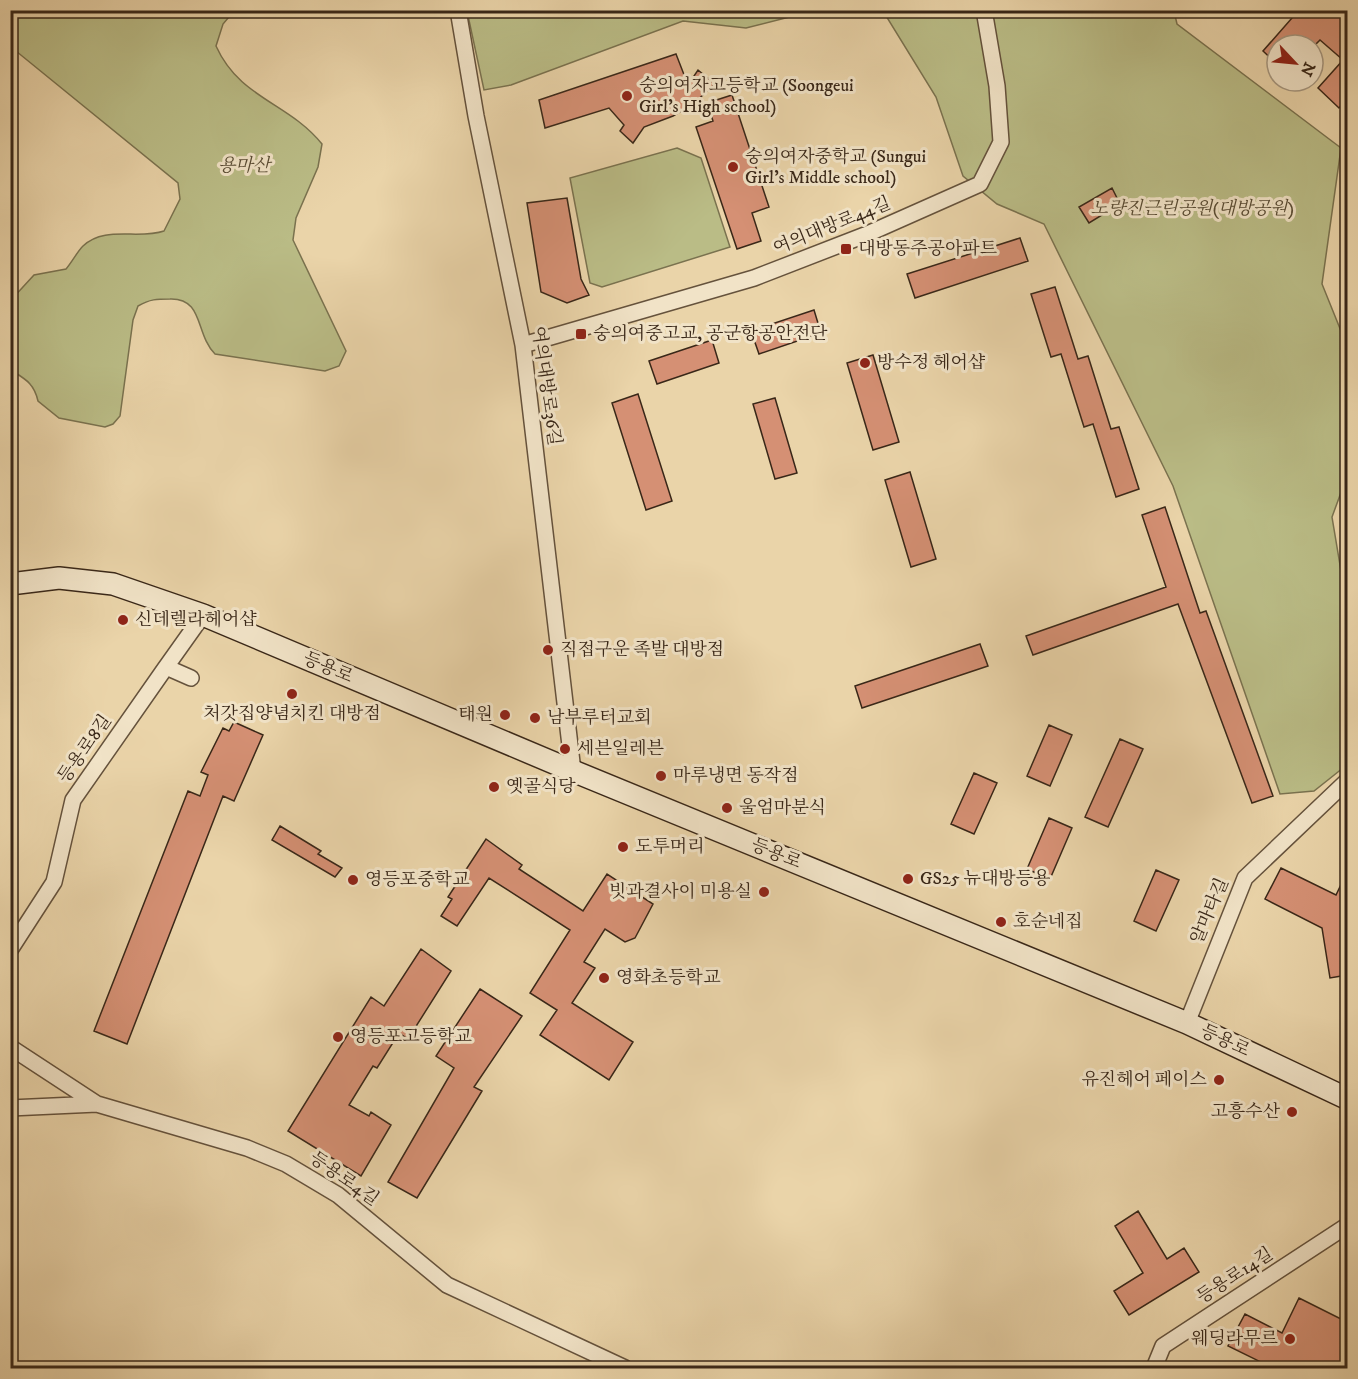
<svg xmlns="http://www.w3.org/2000/svg" width="1358" height="1379" viewBox="0 0 1358 1379" font-family="'IM FELL DW Pica','Noto Serif KR',serif">
  <style>
    .green { fill: #babc86; stroke: #7a724f; stroke-width: 1.5 }
    .building { fill: #d59074; stroke: #392718; stroke-width: 1.5 }
    .lines { fill: none; stroke-linecap: round; stroke-linejoin: round }
    .street-casing { stroke: #65523c; stroke-width: 18 }
    .secondary-casing { stroke: #392718; stroke-width: 24 }
    .street { stroke: #f1e3c7; stroke-width: 15 }
    .secondary { stroke: #f1e3c7; stroke-width: 21 }
    .poi-dot { fill: #8f2418; stroke: #f1e3c7; stroke-width: 2 }
    .labels { text-anchor: middle; dominant-baseline: central; stroke-width: 6; stroke-linejoin: round; paint-order: stroke }
    .poi-label { font-size: 18px; fill: #392718; stroke: #f1e3c7; text-anchor: start }
    .park-label { font-size: 18px; font-style: italic; fill: #594c34; stroke: #f1e3c7 }
    .street-label { font-size: 18px; fill: #392718; stroke: #f1e3c7 }
  </style>
  <rect width="100%" height="100%" fill="#ead4a9"/>
  <filter id="stains"><feTurbulence type="fractalNoise" baseFrequency=".00333" numOctaves="4"/><feColorMatrix values="0 0 0 0 .2 0 0 0 0 .09 0 0 0 0 .02 0 0 0 .5 -.17"/></filter>
  <radialGradient id="worn" r=".72"><stop offset=".6" stop-color="#630" stop-opacity="0"/><stop offset="1" stop-color="#630" stop-opacity=".3"/></radialGradient>
  <path class="green" d="M11,10L234,11L223,24L216,46C240,99 288,102 322,144L318,167L296,218L293,240L346,351L339,366L325,371L215,354C195,334 204,298 170,299C157,299 150,299 138,306L133,320L120,416L113,424L105,427L59,418L38,401C34,383 25,379 11,370V300L34,275L66,269C72,262 77,252 83,246C105,225 138,240 164,231L180,199L178,183L11,47Z
    M467,11V10L813,11L746,28L683,21L511,85L484,90Z
    M883,11H1174L1177,24L1341,148L1322,284L1341,331L1347,335V476L1332,517L1347,607L1348,764L1314,791L1280,794L1173,486L1044,224L997,204L963,176L936,97Z
    M677,148L701,158L730,247L602,287L590,283L570,178Z"/>
  <path class="building" d="M1299,10H1335L1347,21V99L1339,108L1318,88L1343,60L1320,40L1315,45H1277V64L1263,51Z
    M676,54L688,85L698,70L715,84L692,105L673,116L644,127L633,143L620,131L624,125L609,108L545,128L539,100Z
    M732,95L769,207L752,213L761,241L737,249L696,127L713,121L707,103Z
    M1112,188L1120,204L1089,223L1079,207Z
    M567,198L581,279L589,295L567,303L541,292L527,203Z
    M1020,238L1028,261L915,298L907,274Z
    M1055,287L1078,359L1088,356L1111,429L1119,427L1139,489L1116,497L1093,424L1084,427L1061,354L1051,357L1031,294Z
    M814,310L821,333L759,354L751,331Z
    M712,340L719,363L657,384L649,361Z
    M873,355L899,442L873,450L847,363Z
    M638,394L672,501L646,510L612,403Z
    M775,398L797,473L775,479L753,404Z
    M910,472L936,559L911,567L885,480Z
    M1165,507L1200,613L1206,611L1273,796L1252,803L1178,604L1033,655L1026,636L1166,587L1142,515Z
    M980,644L988,666L862,708L855,686Z
    M234,722L263,735L234,801L223,796L127,1044L94,1031L188,791L200,796L208,775L201,772L223,728L229,731Z
    M1049,725L1072,735L1050,786L1027,776Z
    M1120,739L1143,749L1108,827L1085,817Z
    M974,773L997,783L974,834L951,824Z
    M1049,818L1072,828L1050,879L1027,869Z
    M280,826L321,851L318,854L342,868L335,877L272,840Z
    M486,839L522,865L519,869L583,911L607,874L653,904L635,938L625,942L605,929L584,962L595,968L572,1003L633,1042L609,1080L540,1035L557,1010L530,993L570,930L489,878L457,926L441,916L452,899L448,897Z
    M1281,868L1336,895L1347,872V975L1330,978L1322,928L1265,899Z
    M1156,870L1179,880L1156,931L1134,921Z
    M421,949L451,971L408,1039L399,1033L377,1068L373,1066L349,1105L369,1116L371,1112L391,1125L361,1176L288,1131L371,997L384,1006Z
    M480,989L522,1016L474,1087L482,1091L417,1198L388,1182L454,1068L436,1056Z
    M1138,1211L1167,1259L1184,1248L1199,1272L1129,1315L1114,1291L1143,1273L1115,1226Z
    M1299,1298L1347,1322V1368H1273L1228,1346L1245,1314L1282,1333Z"/>
  <g class="lines">
    <defs>
      <path id="street" d="M458,10L476,116L523,345L573,771
        M523,345L754,278L865,235L980,184L1001,142L997,86L984,10
        M166,667L203,615
        M10,950L54,882L73,800L166,667L191,678
        M1187,1023L1245,878L1348,780
        M10,1047L97,1104
        M10,1108L97,1104L247,1148L286,1164L338,1195L447,1285L625,1368
        M1154,1368L1163,1346L1348,1225"/>
      <path id="secondary" d="M10,584L59,578L113,584L203,615L573,771L1187,1023L1348,1099"/>
    </defs>
    <use href="#street" class="street-casing"/>
    <use href="#secondary" class="secondary-casing"/>
    <use href="#street" class="street"/>
    <use href="#secondary" class="secondary"/>
  </g>
  <g class="poi-dot">
    <circle cx="627" cy="96" r="6"/>
    <circle cx="733" cy="167" r="6"/>
    <rect x="840" y="243" width="12" height="12" rx="3"/>
    <rect x="575" y="328" width="12" height="12" rx="3"/>
    <circle cx="865" cy="363" r="6"/>
    <circle cx="123" cy="620" r="6"/>
    <circle cx="548" cy="650" r="6"/>
    <circle cx="292" cy="694" r="6"/>
    <circle cx="505" cy="715" r="6"/>
    <circle cx="535" cy="718" r="6"/>
    <circle cx="565" cy="749" r="6"/>
    <circle cx="661" cy="776" r="6"/>
    <circle cx="494" cy="787" r="6"/>
    <circle cx="727" cy="808" r="6"/>
    <circle cx="623" cy="847" r="6"/>
    <circle cx="908" cy="879" r="6"/>
    <circle cx="353" cy="880" r="6"/>
    <circle cx="764" cy="892" r="6"/>
    <circle cx="1001" cy="922" r="6"/>
    <circle cx="604" cy="978" r="6"/>
    <circle cx="338" cy="1037" r="6"/>
    <circle cx="1219" cy="1080" r="6"/>
    <circle cx="1292" cy="1112" r="6"/>
    <circle cx="1290" cy="1339" r="6"/>
  </g>
  <g class="labels">
    <g class="poi-label">
      <text x="639" y="86">숭의여자고등학교 (Soongeui<tspan x="639" dy="21">Girl's High school)</tspan></text>
      <text x="745" y="157">숭의여자중학교 (Sungui<tspan x="745" dy="21">Girl's Middle school)</tspan></text>
      <text x="858" y="249">대방동주공아파트</text>
      <text x="593" y="334">숭의여중고교, 공군항공안전단</text>
      <text x="877" y="363">방수정 헤어샵</text>
      <text x="135" y="620">신데렐라헤어샵</text>
      <text x="560" y="650">직접구운 족발 대방점</text>
      <text x="292" y="714" text-anchor="middle">처갓집양념치킨 대방점</text>
      <text x="493" y="715" text-anchor="end">태원</text>
      <text x="547" y="718">남부루터교회</text>
      <text x="577" y="749">세븐일레븐</text>
      <text x="673" y="776">마루냉면 동작점</text>
      <text x="506" y="787">옛골식당</text>
      <text x="739" y="808">울엄마분식</text>
      <text x="635" y="847">도투머리</text>
      <text x="920" y="879">GS25 뉴대방등용</text>
      <text x="365" y="880">영등포중학교</text>
      <text x="752" y="892" text-anchor="end">빗과결사이 미용실</text>
      <text x="1013" y="922">호순네집</text>
      <text x="616" y="978">영화초등학교</text>
      <text x="350" y="1037">영등포고등학교</text>
      <text x="1207" y="1080" text-anchor="end">유진헤어 페이스</text>
      <text x="1280" y="1112" text-anchor="end">고흥수산</text>
      <text x="1278" y="1339" text-anchor="end">웨딩라무르</text>
    </g>
    <g class="park-label">
      <text x="244" y="166">용마산</text>
      <text x="1192" y="209">노량진근린공원(대방공원)</text>
    </g>
    <g class="street-label">
      <text transform="translate(832 226) rotate(-22)">여의대방로44길</text>
      <text transform="translate(546 386) rotate(82)">여의대방로36길</text>
      <text transform="translate(328 668) rotate(23)">등용로</text>
      <text transform="translate(85 749) rotate(-55)">등용로8길</text>
      <text transform="translate(776 854) rotate(22)">등용로</text>
      <text transform="translate(1210 911) rotate(-67)">알마타길</text>
      <text transform="translate(1225 1041) rotate(25)">등용로</text>
      <text transform="translate(344 1179) rotate(35)">등용로4길</text>
      <text transform="translate(1235 1276) rotate(-33)">등용로14길</text>
    </g>
  </g>
  <rect width="1358" height="1379" fill="none" stroke="#ead4a9" stroke-width="36"/>
  <rect x="12" y="12" width="1334" height="1355" fill="none" stroke="#392718" stroke-width="3"/>
  <rect x="18" y="18" width="1322" height="1343" fill="none" stroke="#392718" stroke-width="1.5"/>
  <g transform="translate(1295 63) rotate(116)"><circle r="28" fill="#f1e3c7" stroke="#a79881" stroke-width="1.5"/>
  <path d="M0-4.5L10 22L0 15L-10 22Z" fill="#8f2418"/>
  <text y="-9" font-size="16" font-weight="bold" text-anchor="middle" fill="#392718">N</text>
  </g>
  <rect width="100%" height="100%" filter="url(#stains)"/>
  <rect width="100%" height="100%" fill="url(#worn)"/>
</svg>
